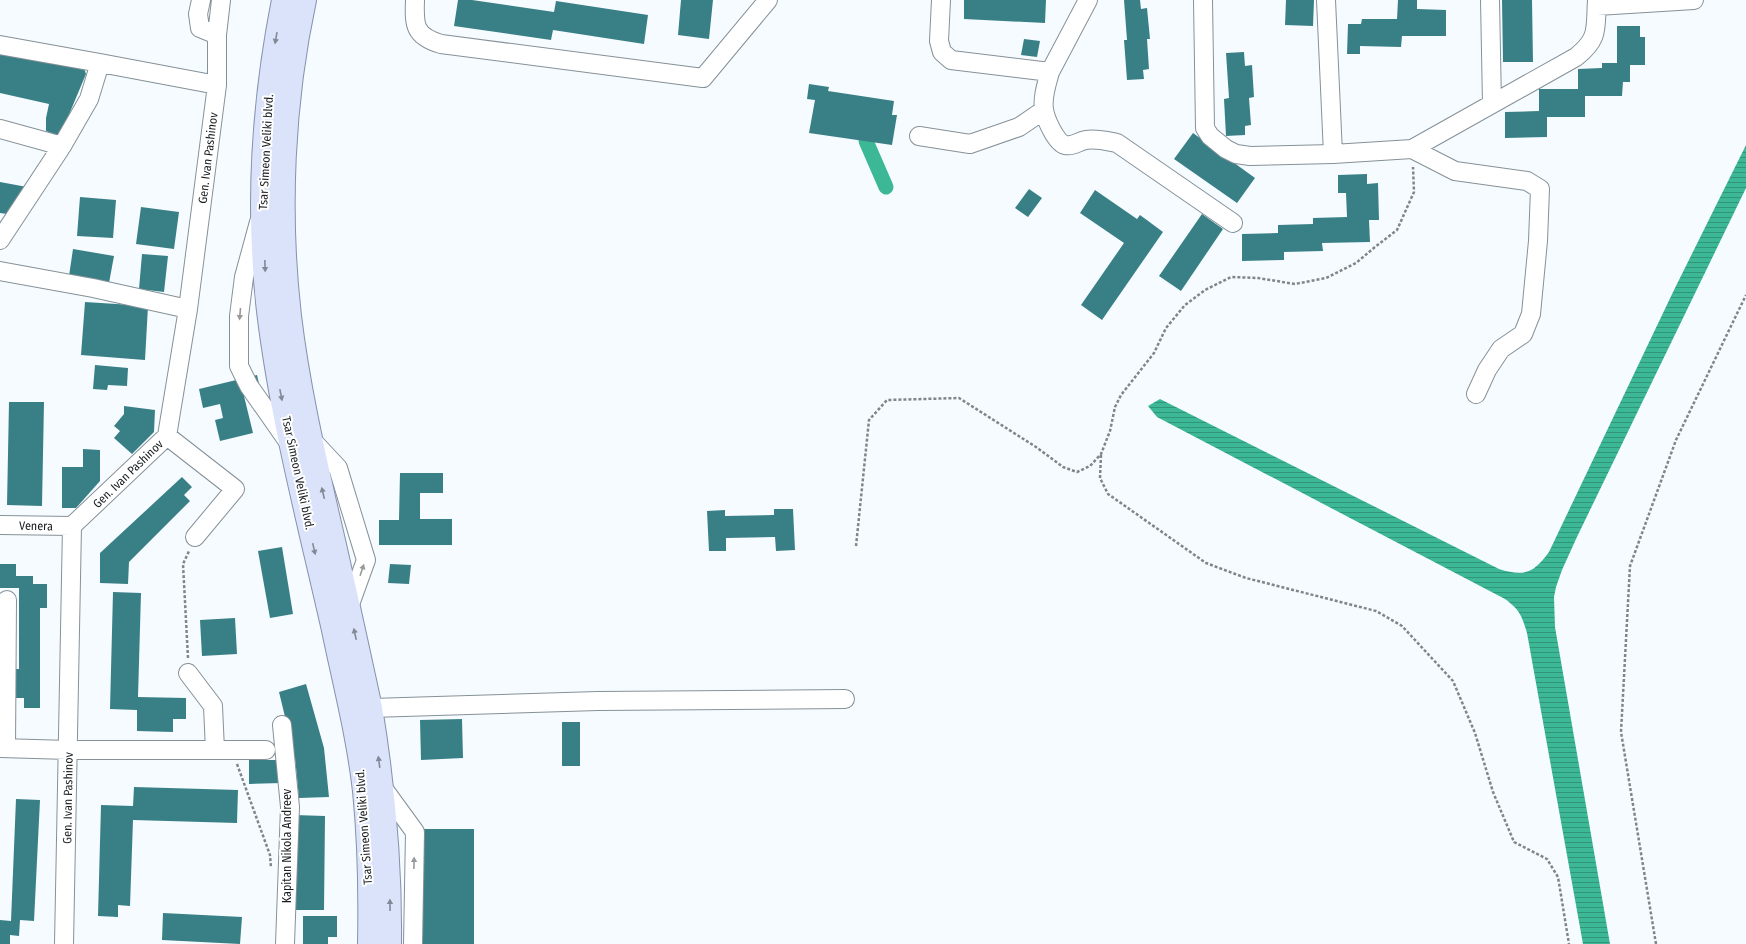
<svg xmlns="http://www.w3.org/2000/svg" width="1746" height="944" viewBox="0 0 1746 944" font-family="'Fira Sans Condensed',sans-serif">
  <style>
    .water { fill: url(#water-rules) }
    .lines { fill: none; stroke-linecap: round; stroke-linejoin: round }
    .canal { stroke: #3cb896; stroke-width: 15 }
    .building { fill: #388086 }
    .minor-casing { stroke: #859198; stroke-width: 20 }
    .major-casing { stroke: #8691ab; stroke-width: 24 }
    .path { stroke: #818589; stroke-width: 2.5; stroke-dasharray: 3 2; stroke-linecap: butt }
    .minor { stroke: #fff; stroke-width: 18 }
    .major { stroke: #dae3fa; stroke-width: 22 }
    .oneway { fill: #838997 }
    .oneway2 { fill: #97999a }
    .labels { text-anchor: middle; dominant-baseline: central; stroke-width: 4; stroke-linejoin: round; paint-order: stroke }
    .street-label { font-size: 12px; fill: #181c1f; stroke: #fff }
  </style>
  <defs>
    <pattern id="water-rules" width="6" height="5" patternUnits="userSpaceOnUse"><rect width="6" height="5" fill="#3cb896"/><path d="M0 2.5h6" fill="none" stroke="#31957a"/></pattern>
  </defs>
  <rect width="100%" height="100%" fill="#f6fbff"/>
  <path class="water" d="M1746,145V188L1576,539L1562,570L1556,587L1554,597L1555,627L1610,944H1583L1527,633C1522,616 1520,610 1505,599L1157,417L1148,406L1160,399L1499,569C1524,577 1534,573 1549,552L1674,290Z"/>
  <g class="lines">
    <path class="canal" d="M866,141L886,187"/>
  </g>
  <path class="building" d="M458,0H472L554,12L556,1L648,15L644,44L553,30L551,40L454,26Z
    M681,0H713L709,39L678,35Z
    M964,0H1046L1045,23L964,19Z
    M1124,0H1140L1141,9L1147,8L1150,39H1147L1149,69L1143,70L1144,79L1127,80L1124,40H1127Z
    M1286,0H1314L1313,26L1285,25Z
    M1398,0H1417V9L1446,10V36H1402L1401,47L1360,46V54H1347L1348,24H1361L1362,19H1397Z
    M1502,0H1532L1533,62H1503Z
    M1617,26H1640V37H1645V65H1630V82H1623L1622,96H1585V117H1547V137L1505,138V112L1539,111V89H1578V69L1602,68V63H1617Z
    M1024,39L1040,41L1037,57L1021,55Z
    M0,48L83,65L86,74L60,136L46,131V118L49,104L0,93Z
    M1244,52L1245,66L1252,65L1254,97L1249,98L1251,125L1245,126V135L1226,136L1224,99L1229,98L1226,53Z
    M809,84L829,87L828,91L894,101L892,115H897L892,145L809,133L815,100L807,99Z
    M1193,133L1255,178L1237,203L1174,159Z
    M1367,174V184L1378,183L1379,220H1369L1370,242L1322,243L1323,251L1284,252V260L1242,261V234L1278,233V225L1313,224V218L1347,217L1346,193H1338V175Z
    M0,182L27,187L7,214L0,213Z
    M1029,189L1042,198L1028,217L1015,208Z
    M1095,190L1137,219L1140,215L1163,232L1102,320L1081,305L1124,243L1080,213Z
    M80,197L116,200L113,238L77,236Z
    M141,207L179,212L174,249L136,244Z
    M1202,214L1223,229L1181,291L1159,276Z
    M73,249L114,256L109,283L69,276Z
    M142,254L168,256L164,292L139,289Z
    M85,302L148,306L145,360L81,355Z
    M95,365L128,368L127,386L108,385L107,390L93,389Z
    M257,375L261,392L244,396L253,433L220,441L215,420L223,418L220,404L203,408L199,389Z
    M9,402H44L42,506L7,505Z
    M124,406L155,410L154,432L132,454L114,438L120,431L114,426L124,414Z
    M83,449L100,450V481L76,508H62V467H83Z
    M400,473H443V493H420V519H452V545H379V520H399Z
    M182,477L192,487L184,495L190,501L129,562L128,584L100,583V553Z
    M774,509H793L795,550L776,551L775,537L726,538V551H709L707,511L725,510V516L774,515Z
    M282,547L293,614L270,618L258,551Z
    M0,564H16V576H33V584H47V608H40V708H24V698H15V669H19V588H0Z
    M390,564L411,565L409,584L388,583Z
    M113,592L141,593L138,697L186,698V719H173V732L137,731V710L110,709Z
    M235,618L237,654L202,656L200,620Z
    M306,684L324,748L329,797L299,798L295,758L279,692Z
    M462,719L463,758L421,760L420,720Z
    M562,722H580V766H562Z
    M249,760H281L282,783L249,784Z
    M134,787L238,790L237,823L133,820L130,906L118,905V917L98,916L101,805L133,806Z
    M16,799L40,800L34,921L20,920L19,936L10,935V944H0V920L11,921Z
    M294,815L325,816L324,910H293Z
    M423,829H474V944H423Z
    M163,913L242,917L240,944L162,940Z
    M303,916H337V937H328V944H303Z"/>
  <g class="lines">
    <defs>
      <path id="minor" d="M201,0L198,14L200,28L217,35
        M415,0C414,25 414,36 441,44L703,78L768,0
        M941,0L939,41L942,52L951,60L1050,72
        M1088,0L1050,72C1047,83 1042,97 1044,109C1045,118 1056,143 1065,145C1074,147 1078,141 1086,140C1096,138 1107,141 1117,143L1233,223
        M1203,0L1205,128L1210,136L1226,149L1236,154L1250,156L1333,154L1412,149L1576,57C1600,38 1595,28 1597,0
        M1326,0L1333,154
        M1490,0L1492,104
        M1597,6L1694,0
        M0,45L100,63
        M0,129L62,146
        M919,136L970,144L1019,127L1044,110
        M1412,149L1455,171L1527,181L1540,189L1538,241L1531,314L1523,334L1501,349L1487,370L1476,394
        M259,222L244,277L239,316V366L249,386L289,443
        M0,240L62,146L89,99L100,63L217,85
        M0,271L93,288L188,309
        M167,436L235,489L195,537
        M311,439L338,468L366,560L349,607
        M0,525L72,526
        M188,673L213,706L215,750
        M371,708L598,701L845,699
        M282,725L290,807L285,944
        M0,748L69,750H266
        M6,748L7,600
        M383,788L415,832L413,944
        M64,944L72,526L167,436L188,309L217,85V35L221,0"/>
      <path id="major" d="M283,0C263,101 256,208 268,311C281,419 309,524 333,630C344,683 358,737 364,791C369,841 370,893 369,944
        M305,0C283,102 278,212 290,316C298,383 313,449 328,515C343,579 357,644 371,708C384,787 391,864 390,944"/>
    </defs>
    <use href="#minor" class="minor-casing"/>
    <use href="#major" class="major-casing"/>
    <path class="path" d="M1101,455L1100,478L1108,494L1206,563L1246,578L1376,611L1402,626L1453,681L1475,733L1493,792L1514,842L1547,859L1558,877L1569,944
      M856,546L869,420L887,400L959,398L1036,447L1063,467L1077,472L1090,466L1101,454L1110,431L1115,407L1121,395L1154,353L1166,328L1185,305L1205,290L1231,277L1258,278L1295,284L1326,278L1356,263L1375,247L1397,230L1414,192L1413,167
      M188,658L183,564L189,551
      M237,764L270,855L271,868
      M1656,944L1621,732L1630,566L1676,440L1746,295"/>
    <use href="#minor" class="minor"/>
    <use href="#major" class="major"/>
  </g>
  <defs><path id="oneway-solid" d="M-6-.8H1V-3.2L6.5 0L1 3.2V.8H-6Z"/></defs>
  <g class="oneway">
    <use href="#oneway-solid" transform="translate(276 38) rotate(100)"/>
    <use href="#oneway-solid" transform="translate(265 266) rotate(88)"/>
    <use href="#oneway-solid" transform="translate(281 395) rotate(79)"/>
    <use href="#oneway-solid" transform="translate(323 493) rotate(-103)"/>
    <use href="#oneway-solid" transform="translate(314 549) rotate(77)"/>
    <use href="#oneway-solid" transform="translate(355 634) rotate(-102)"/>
    <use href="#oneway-solid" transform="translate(379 762) rotate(-98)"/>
    <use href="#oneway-solid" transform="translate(390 905) rotate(-91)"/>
  </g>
  <g class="oneway2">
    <use href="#oneway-solid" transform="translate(240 314) rotate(95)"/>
    <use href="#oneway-solid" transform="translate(362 570) rotate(-71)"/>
    <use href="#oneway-solid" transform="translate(414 863) rotate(-89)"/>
  </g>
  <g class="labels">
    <g class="street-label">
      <text transform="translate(266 152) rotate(-87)">Tsar Simeon Veliki blvd.</text>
      <text transform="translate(208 158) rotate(-83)">Gen. Ivan Pashinov</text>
      <text transform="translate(298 473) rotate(78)">Tsar Simeon Veliki blvd.</text>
      <text transform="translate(128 474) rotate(-44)">Gen. Ivan Pashinov</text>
      <text transform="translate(36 526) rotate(1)">Venera</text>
      <text transform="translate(68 798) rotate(-89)">Gen. Ivan Pashinov</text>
      <text transform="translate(364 827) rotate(-94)">Tsar Simeon Veliki blvd.</text>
      <text transform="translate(287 846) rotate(-90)">Kapitan Nikola Andreev</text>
    </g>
  </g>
</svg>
